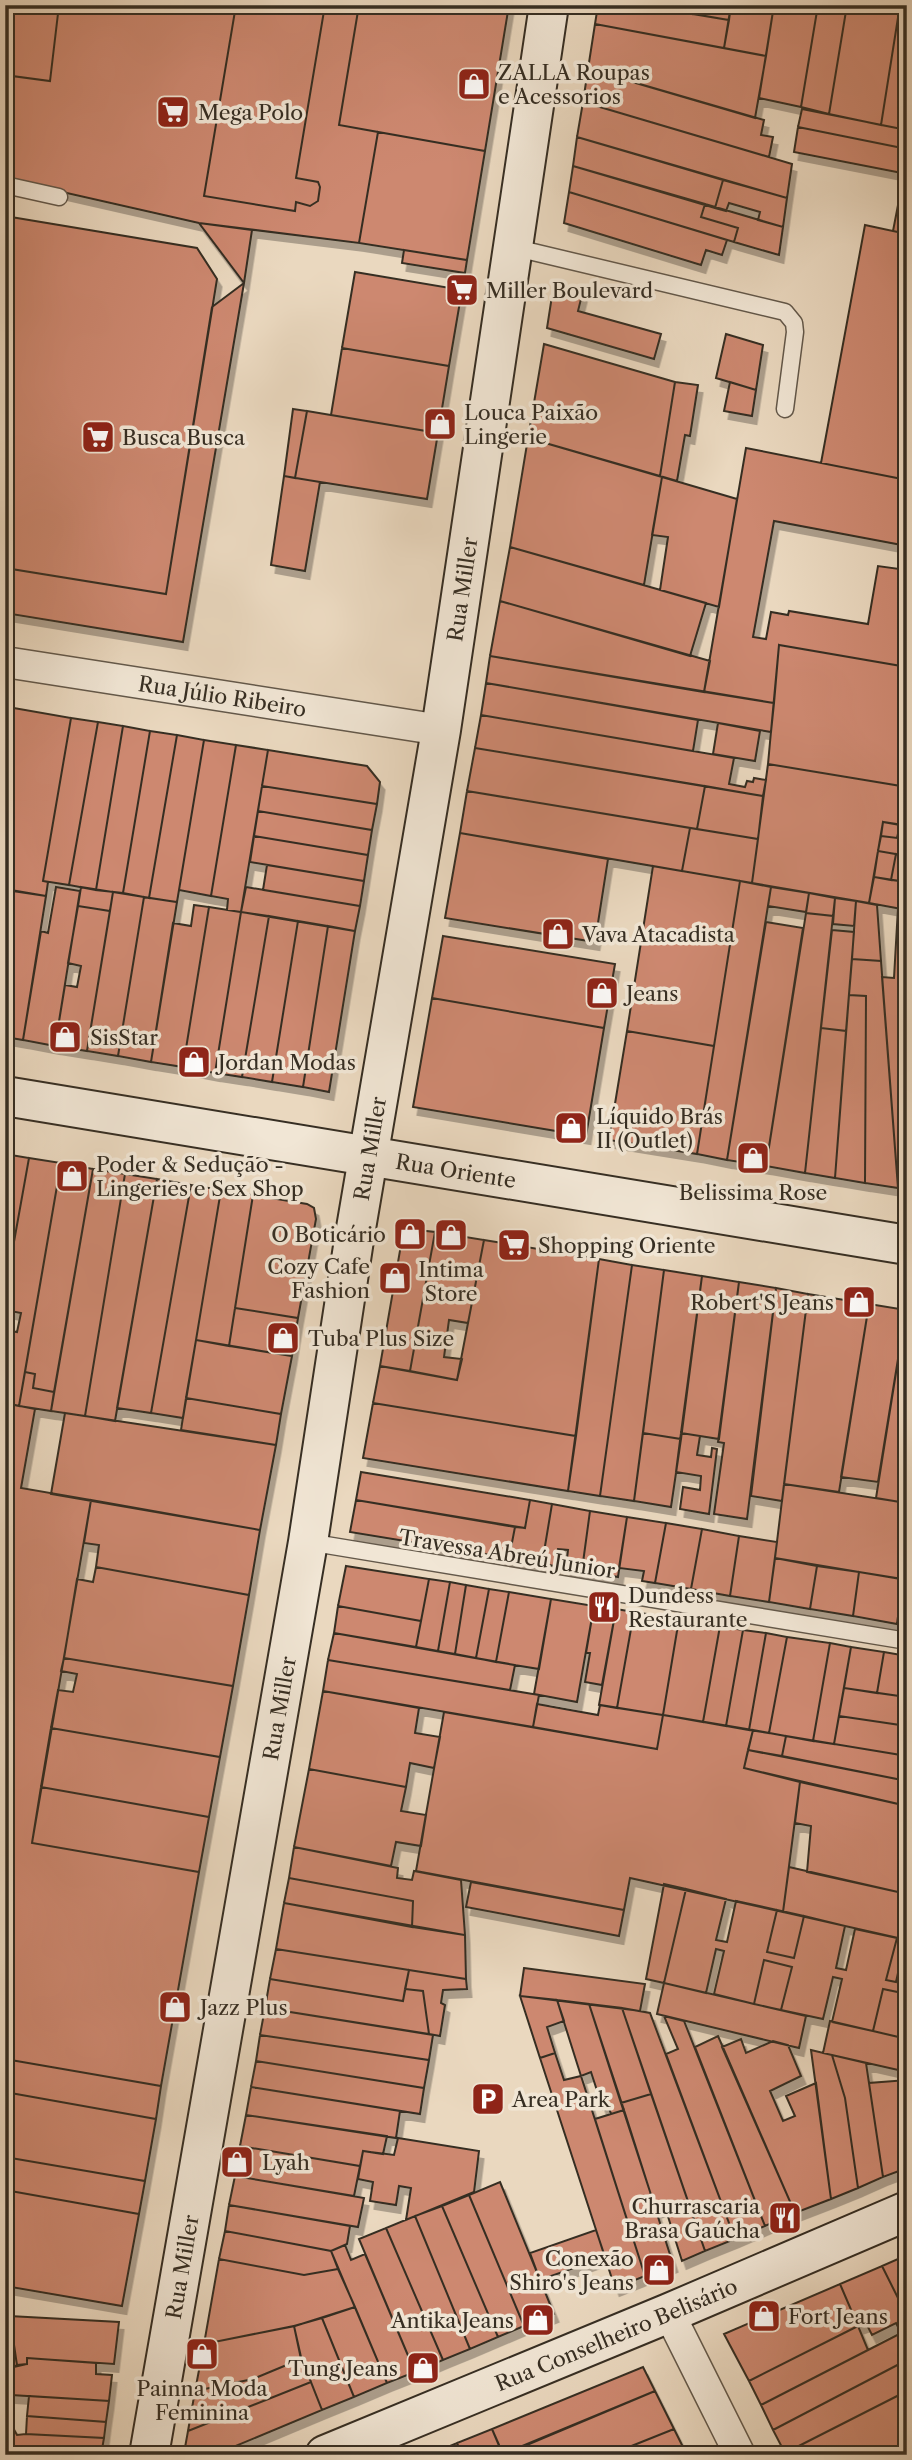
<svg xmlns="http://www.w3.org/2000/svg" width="912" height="2460" viewBox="0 0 912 2460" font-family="'Libre Caslon Text',serif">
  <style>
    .building { fill: #cd886f; stroke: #362e23; stroke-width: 2; filter: url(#shadow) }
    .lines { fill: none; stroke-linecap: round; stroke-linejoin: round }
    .lane-casing { stroke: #63584a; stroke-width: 19 }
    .street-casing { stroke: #63584a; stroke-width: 33 }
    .secondary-casing { stroke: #362e23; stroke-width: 42 }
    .lane { stroke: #f1e6d5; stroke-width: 16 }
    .street { stroke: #f1e6d5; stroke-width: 30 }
    .secondary { stroke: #f1e6d5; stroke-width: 38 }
    .labels { text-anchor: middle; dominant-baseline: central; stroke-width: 7; stroke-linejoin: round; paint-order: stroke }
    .poi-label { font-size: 21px; fill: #362e23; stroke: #f1e6d5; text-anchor: start }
    .street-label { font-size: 21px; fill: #362e23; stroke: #f1e6d5 }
  </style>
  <defs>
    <filter id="shadow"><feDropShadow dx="4.5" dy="8" stdDeviation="0" flood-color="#0004"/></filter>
  </defs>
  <rect width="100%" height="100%" fill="#ead8bf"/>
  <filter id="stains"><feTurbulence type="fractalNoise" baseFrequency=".00286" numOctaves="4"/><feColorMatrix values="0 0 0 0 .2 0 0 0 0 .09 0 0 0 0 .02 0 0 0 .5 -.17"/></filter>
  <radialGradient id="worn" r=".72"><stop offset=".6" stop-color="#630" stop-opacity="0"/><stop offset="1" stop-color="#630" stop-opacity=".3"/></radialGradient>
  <path class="building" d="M5,5H359L339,125L378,132L359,243L199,223L5,179Z
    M5,5H59L50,81L5,75Z
    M236,5H325L296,178L318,182L320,187L318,201L310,206L296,202L295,211L204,196Z
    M359,5H509L485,151L339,125Z
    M598,5H642L729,20L724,48L595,24Z
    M642,5H693L692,14Z
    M693,5H731L729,20L692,14Z
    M731,5H774L766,56L724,48Z
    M774,5H818L801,107L759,98Z
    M818,5H847L829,114L801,107Z
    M847,5H900L881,125L829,114Z
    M900,5H907V130L881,125Z
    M595,24L766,56L755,118L588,69Z
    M588,69L764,120L761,135L773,137L769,157L583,102Z
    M583,102L792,164L787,198L577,137Z
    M802,109L907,130V149L798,127Z
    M798,127L907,149V174L794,152Z
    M378,132L485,151L467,260L359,243Z
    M577,137L723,180L715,208L573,166Z
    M573,166L705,204L701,217L738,228L734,242L569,192Z
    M904,174H907V234L893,231Z
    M723,180L787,198L783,227L758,220L760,212L729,203L726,211L715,208Z
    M569,192L727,240L722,255L706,250L701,265L564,223Z
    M705,204L783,227L779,255L734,242L738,228L701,217Z
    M5,216L197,248L217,279L166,594L5,568Z
    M199,223L252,230L244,283Z
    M865,225L907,234V480L821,463Z
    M404,250L467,260L465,273L402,263Z
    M355,272L462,290L449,366L342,348Z
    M244,283L183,642L5,613V568L166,594L212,307Z
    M554,283L583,291L578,311L661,334L654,359L547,328Z
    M726,334L763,345L756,390L716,378Z
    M544,344L675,382L660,476L528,438Z
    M342,348L449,366L438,433L331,415Z
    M675,382L698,385L690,436L685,435L677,481L660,476Z
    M730,382L756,390L752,416L724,411Z
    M293,409L307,411L295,478L284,476Z
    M307,411L438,433L427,499L295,478Z
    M528,438L662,477L644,585L510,547Z
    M746,448L907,480V546L774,521L753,637L766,639L771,612L788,615L789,611L868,624L878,566L907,570V667L779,645L774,703L704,692Z
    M284,476L320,482L305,571L271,565Z
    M662,477L737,499L719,607L660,590L668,537L652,535Z
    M510,547L706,603L690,656L500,601Z
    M500,601L710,661L704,692L490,656Z
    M779,645L907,667V787L768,764Z
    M490,656L774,703L771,732L486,683Z
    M486,683L698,720L693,751L481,715Z
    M8,707L71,718L43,881L48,882L46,896L5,889V724Z
    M481,715L734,758L729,784L745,787L747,781L753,782L754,778L766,780L763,796L475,748Z
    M71,718L98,722L69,885L43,881Z
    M98,722L123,726L96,890L69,885Z
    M718,723L760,731L755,761L713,754Z
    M123,726L150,731L123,893L96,890Z
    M150,731L177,735L149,898L123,893Z
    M177,735L204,740L177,902L149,898Z
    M204,740L236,745L211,896L179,890Z
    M236,745L268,750L241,912L227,910L228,899L211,896Z
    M475,748L705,786L697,829L467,791Z
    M268,750L367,766L380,782L377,804L262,786Z
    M768,764L907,787L903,825L883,822L869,903L752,883Z
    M262,786L377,804L372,830L258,811Z
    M705,786L763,796L758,839L697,829Z
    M467,791L690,828L682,871L460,833Z
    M258,811L372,830L368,855L254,836Z
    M883,822L900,825L897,838L881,836Z
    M900,825L907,826V856L878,851L881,836L897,838Z
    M690,828L758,839L752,883L682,871Z
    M460,833L608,859L595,942L445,918Z
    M254,836L368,855L364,881L250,862Z
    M878,851L896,854L891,880L874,877Z
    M896,854L907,856V882L891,880Z
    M267,865L364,881L360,906L263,890Z
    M653,866L740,881L714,1046L627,1031Z
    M874,877L907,882V910L869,903Z
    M740,881L771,887L727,1160L697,1154Z
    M56,887L80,891L55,1046L23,1040L41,931L48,933Z
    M81,887L113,892L110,911L78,906Z
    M246,887L360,906L355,931L241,912Z
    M771,887L809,893L806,912L768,906Z
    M6,890L46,896L23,1040L5,1037Z
    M113,892L144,897L118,1056L87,1051Z
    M809,893L835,898L833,916L806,913Z
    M144,897L177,902L151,1062L118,1056Z
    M835,898L856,901L854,926L833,924Z
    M856,901L877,905L881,961L852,959Z
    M194,905L209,907L183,1067L151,1062L173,923L191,926Z
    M78,906L110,911L87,1051L55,1046L65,985L77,987L81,966L68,963Z
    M209,907L241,912L215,1073L183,1067Z
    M898,908L907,910V1190L898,1188L882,977L894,978Z
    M241,912L269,916L242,1077L215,1073Z
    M806,913L833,916L805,1173L766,1166Z
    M269,916L298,921L272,1082L242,1077Z
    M298,921L328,926L303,1087L272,1082Z
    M766,922L803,928L766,1166L727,1160Z
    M328,926L355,931L329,1092L303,1087Z
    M832,930L854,932L846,1031L821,1028Z
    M443,936L615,964L604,1028L432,998Z
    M852,959L881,961L898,1188L865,1183L866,996L849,995Z
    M849,995L866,996L865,1183L835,1178Z
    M432,998L604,1028L586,1136L413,1107Z
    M821,1028L846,1031L835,1178L805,1173Z
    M627,1031L714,1046L697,1154L609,1140Z
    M5,1154L29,1158L5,1292Z
    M29,1158L61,1163L19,1406L5,1403V1330L17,1332L21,1313L5,1310V1292Z
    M61,1163L93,1169L54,1392L33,1388L35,1374L25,1372Z
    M93,1169L125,1174L85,1416L51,1411Z
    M125,1174L157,1179L115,1421L85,1416Z
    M157,1179L191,1185L151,1413L117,1408Z
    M191,1185L221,1190L183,1418L151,1413Z
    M221,1190L253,1195L229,1346L196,1340Z
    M253,1195L307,1204L314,1208L316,1219L298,1318L235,1308Z
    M417,1230L435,1232L410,1371L380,1366L402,1239Z
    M435,1232L484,1240L468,1323L449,1320L444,1357L462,1359L457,1380L410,1371Z
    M484,1240L599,1259L576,1436L373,1403L380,1366L457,1380Z
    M599,1259L632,1265L600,1496L568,1491Z
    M632,1265L664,1270L634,1501L600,1496Z
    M664,1270L702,1276L681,1439L643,1433Z
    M702,1276L739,1282L719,1439L681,1433Z
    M739,1282L776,1288L747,1519L714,1514L724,1443L718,1442Z
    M776,1288L808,1294L782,1501L751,1496Z
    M808,1294L869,1304L839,1492L784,1484Z
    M869,1304L906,1310L878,1482L841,1477Z
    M235,1308L298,1318L292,1356L229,1346Z
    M906,1310L907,1499L906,1503L876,1498Z
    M196,1340L292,1356L281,1414L186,1398Z
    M25,1372L35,1374L33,1388L54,1392L51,1411L19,1406Z
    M186,1398L281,1414L276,1445L181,1430Z
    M5,1403L35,1409L21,1488L91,1500L32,1843L199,1872L161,2086L5,2059Z
    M373,1403L576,1436L568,1491L363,1458Z
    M65,1413L276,1445L260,1530L51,1494Z
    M643,1433L681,1439L671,1507L634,1501Z
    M681,1433L700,1436L697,1455L711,1457L712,1448L717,1449L709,1514L680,1509L683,1487L700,1490L701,1476L676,1472Z
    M361,1472L530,1500L525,1528L356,1500Z
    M784,1484L907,1503V1580L775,1558Z
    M91,1500L260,1530L249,1595L96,1567L99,1545L84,1543Z
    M356,1500L515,1527L509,1558L350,1532Z
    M530,1500L552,1504L542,1564L509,1558L515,1527L525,1528Z
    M552,1504L590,1511L582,1570L566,1568L568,1550L558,1549L555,1566L542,1564Z
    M590,1511L627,1517L618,1577L582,1570Z
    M627,1517L666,1523L655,1583L642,1581L644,1571L619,1568Z
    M666,1523L702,1529L691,1589L655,1583Z
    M702,1529L739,1536L730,1596L691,1589Z
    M739,1536L777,1542L769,1602L730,1596Z
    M775,1558L817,1566L810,1609L769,1602Z
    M346,1566L429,1579L421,1621L338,1606Z
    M817,1566L859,1572L853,1616L810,1609Z
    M96,1567L249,1595L233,1686L64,1658L77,1579L93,1582Z
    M859,1572L903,1579L897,1624L853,1616Z
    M429,1579L450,1582L438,1651L416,1647Z
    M903,1579L907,1580V1625L897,1624Z
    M450,1582L466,1585L455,1654L438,1651Z
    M466,1585L489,1589L476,1658L455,1654Z
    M489,1589L509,1592L496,1662L476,1658Z
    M509,1592L551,1599L539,1669L496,1662Z
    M551,1599L594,1606L577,1702L534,1694Z
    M338,1606L421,1621L416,1647L334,1633Z
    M594,1606L616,1609L602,1685L585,1682L590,1653H586Z
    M616,1609L634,1612L617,1708L599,1705Z
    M634,1612L679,1619L663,1715L617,1708Z
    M679,1619L720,1626L703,1722L663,1715Z
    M720,1626L743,1630L726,1726L703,1722Z
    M743,1630L766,1633L749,1730L726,1726Z
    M334,1633L515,1665L510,1690L328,1660Z
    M766,1633L787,1637L769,1733L749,1730Z
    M787,1637L830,1643L813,1741L769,1733Z
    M830,1643L851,1647L834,1744L813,1741Z
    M851,1647L884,1652L877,1693L844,1688Z
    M884,1652L907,1656V1697L877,1693Z
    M64,1658L233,1686L220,1757L51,1728L58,1690L73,1692L77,1674L61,1671Z
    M328,1660L539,1695L533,1727L323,1691Z
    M844,1688L907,1697V1726L839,1716Z
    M323,1691L419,1708L415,1733L440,1737L434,1768L410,1763L406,1787L309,1769Z
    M537,1704L598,1715L600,1705L663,1715L657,1749L533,1727Z
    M444,1712L657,1749L663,1715L753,1730L744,1768L800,1782L783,1912L630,1878L624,1910L416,1871Z
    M839,1716L907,1726V1756L834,1744Z
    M51,1728L220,1757L209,1817L41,1787Z
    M753,1730L786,1736L782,1756L748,1750Z
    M786,1736L907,1756V1781L782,1756Z
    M748,1750L907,1781V1806L744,1768Z
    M309,1769L406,1787L401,1811L426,1815L421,1846L396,1842L391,1866L294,1847Z
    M800,1782L907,1806V1894L807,1872L811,1826L795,1823Z
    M41,1787L209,1817L199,1872L32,1843Z
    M294,1847L398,1868L397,1878L412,1880L414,1871L461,1880L465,1935L412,1927L413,1901L289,1878Z
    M789,1867L907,1894V1940L783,1912Z
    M289,1878L413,1901L412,1927L284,1903Z
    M471,1882L624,1910L619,1936L466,1907Z
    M664,1884L686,1889L664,1983L646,1979Z
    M686,1889L726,1899L716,1940L727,1942L736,1901L777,1910L767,1952L794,1958L804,1916L845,1926L836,1968L846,1970L855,1929L897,1938L886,1980L896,1982L900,1964L907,1966V1994L883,1989L873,2031L832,2022L842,1979L833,1977L823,2019L781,2010L792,1967L764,1960L754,2004L714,1994L724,1951L716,1949L706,1993L664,1983Z
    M284,1903L465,1935L466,1979L276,1949Z
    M777,1910L804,1916L794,1958L767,1952Z
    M897,1938L907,1940V1966L900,1964L896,1982L886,1980Z
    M276,1949L409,1970L403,2001L270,1979Z
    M764,1960L792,1967L781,2010L754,2004Z
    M524,1968L645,1984L640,2011L520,1996Z
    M409,1970L466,1979L467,1989L443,1990L441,2003L445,2005L440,2036L429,2034L423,1991L405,1989Z
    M270,1979L403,2001L405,1989L423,1991L429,2034L265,2008Z
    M664,1983L806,2016L799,2048L657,2014Z
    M883,1989L907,1994V2039L873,2031Z
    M520,1996L557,2000L564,2021L547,2027L555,2053L540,2058Z
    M557,2000L589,2004L624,2110L611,2114L609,2108L603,2109L591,2072L581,2076Z
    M589,2004L622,2008L651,2094L621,2103Z
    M265,2008L433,2035L429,2060L260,2035Z
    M622,2008L650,2013L735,2239L705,2251Z
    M664,2016L684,2021L765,2226L735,2239L666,2054L678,2049Z
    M830,2021L907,2039V2072L823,2053Z
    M260,2035L429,2060L424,2088L256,2061Z
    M718,2036L795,2213L765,2226L695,2047Z
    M741,2039L746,2053L773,2041L788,2045L801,2076L770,2091L783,2121L795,2116L786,2096L816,2083L831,2199L795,2213L722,2047Z
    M811,2050L832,2055L845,2098L858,2188L831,2199Z
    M555,2053L564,2080L581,2076L645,2276L615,2288L540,2058Z
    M832,2055L866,2063L883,2177L858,2188L845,2098Z
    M5,2059L161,2086L156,2119L5,2092Z
    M256,2061L424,2088L420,2114L251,2087Z
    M907,2080V2168L883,2177L869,2083Z
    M251,2087L400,2111L396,2138L246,2115Z
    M5,2092L156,2119L145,2181L5,2157Z
    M651,2094L705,2251L682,2261L665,2207L656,2210L621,2103Z
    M624,2110L673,2264L645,2276L595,2119Z
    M246,2115L387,2136L383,2154L363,2151L360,2166L240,2146Z
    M398,2138L479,2151L474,2192L406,2220L411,2188L399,2186L396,2205L370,2201L373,2182L358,2179L363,2151L394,2155Z
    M240,2146L360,2166L354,2196L235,2176Z
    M5,2157L145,2181L139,2214L5,2190Z
    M235,2176L364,2198L358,2227L229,2205Z
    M500,2182L554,2314L524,2326L469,2195Z
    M5,2190L139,2214L122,2306L5,2286Z
    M469,2195L524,2326L498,2337L442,2206Z
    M229,2205L350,2226L347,2244L331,2251L225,2231Z
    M442,2206L498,2337L470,2349L415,2216Z
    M415,2216L470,2349L443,2360L386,2228Z
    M386,2228L443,2360L415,2372L359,2239Z
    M596,2230L605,2257L540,2280L530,2253Z
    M225,2231L331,2251L338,2269L304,2275L219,2259Z
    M345,2245L351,2260L365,2254L415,2372L387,2383L331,2251Z
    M907,2255V2314H906L882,2266Z
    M219,2259L304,2275L338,2269L355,2307L295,2326L204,2344Z
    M882,2266L907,2316V2330L901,2333L896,2323L872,2335L866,2323L858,2326L840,2284Z
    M840,2284L858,2326L749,2381L724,2334Z
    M355,2307L387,2383L354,2397L322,2318Z
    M9,2316L119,2322L114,2364L27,2358V2364L17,2365Z
    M10,2318L17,2365L5,2369V2319Z
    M322,2318L354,2397L322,2410L301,2357L294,2326Z
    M294,2326L301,2359L253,2379L195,2391L204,2344Z
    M858,2326L868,2350L761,2405L749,2381Z
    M907,2330V2360L773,2430L761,2405Z
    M27,2358L96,2363V2374L112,2375L109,2401L11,2395L5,2369L27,2364Z
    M301,2359L311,2382L188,2431L195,2391L253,2379Z
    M907,2360V2391L785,2453L773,2430Z
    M643,2367L655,2391L503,2454L492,2429Z
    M311,2382L322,2410L214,2455H190L184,2453L188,2431Z
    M655,2391L674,2429L609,2455H503Z
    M907,2391V2453L903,2455L785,2453Z
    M29,2396L109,2401L106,2422L27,2416Z
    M27,2416L106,2422L104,2438L26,2434Z
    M8,2419L17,2435L26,2434L104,2438L101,2455H5V2421Z
    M492,2429L503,2455H462L457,2443Z
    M674,2429L687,2455H609Z
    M457,2443L462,2455H431V2454Z"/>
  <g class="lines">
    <defs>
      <path id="lane" d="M5,185L59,197
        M512,247L785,312L794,323L795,332L785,409
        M308,1542L907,1641"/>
      <g id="street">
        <path id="s1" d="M5,662L441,730"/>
        <path d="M669,2313L740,2455"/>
      </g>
      <g id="secondary">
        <path id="s2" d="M5,1096L907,1245"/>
        <path id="s3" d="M149,2455L308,1542L354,1240L441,730L549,5"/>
        <path id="s4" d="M325,2455L669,2313L907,2211"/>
      </g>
    </defs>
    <use href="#lane" class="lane-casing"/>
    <use href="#street" class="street-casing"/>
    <use href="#secondary" class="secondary-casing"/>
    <use href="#lane" class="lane"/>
    <use href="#street" class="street"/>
    <use href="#secondary" class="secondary"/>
  </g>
  <defs>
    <symbol id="shop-square" viewBox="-11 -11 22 22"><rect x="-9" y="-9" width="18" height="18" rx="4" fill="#8f2418" stroke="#f1e6d5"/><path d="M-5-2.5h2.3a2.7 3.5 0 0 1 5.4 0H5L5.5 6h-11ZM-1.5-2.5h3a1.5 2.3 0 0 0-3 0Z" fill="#fff"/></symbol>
    <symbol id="supermarket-square" viewBox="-11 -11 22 22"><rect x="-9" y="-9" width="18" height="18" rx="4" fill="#8f2418" stroke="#f1e6d5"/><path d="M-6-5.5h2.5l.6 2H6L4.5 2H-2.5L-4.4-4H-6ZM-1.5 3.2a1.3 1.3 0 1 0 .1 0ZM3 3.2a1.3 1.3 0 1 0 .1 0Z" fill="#fff"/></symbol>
    <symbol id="restaurant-square" viewBox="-11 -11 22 22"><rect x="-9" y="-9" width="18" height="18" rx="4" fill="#8f2418" stroke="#f1e6d5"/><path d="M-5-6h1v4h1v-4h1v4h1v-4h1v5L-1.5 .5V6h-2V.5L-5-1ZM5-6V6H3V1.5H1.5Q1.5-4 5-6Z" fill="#fff"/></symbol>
    <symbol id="parking-square" viewBox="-11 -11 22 22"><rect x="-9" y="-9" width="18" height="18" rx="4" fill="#8f2418" stroke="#f1e6d5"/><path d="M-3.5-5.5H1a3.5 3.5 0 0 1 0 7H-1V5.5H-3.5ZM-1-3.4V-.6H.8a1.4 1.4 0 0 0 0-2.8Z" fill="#fff"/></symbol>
  </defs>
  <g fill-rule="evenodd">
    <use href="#shop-square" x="455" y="65" width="38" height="38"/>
    <use href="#supermarket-square" x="154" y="93" width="38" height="38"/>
    <use href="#supermarket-square" x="443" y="271" width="38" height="38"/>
    <use href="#shop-square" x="421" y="405" width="38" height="38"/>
    <use href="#supermarket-square" x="79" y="418" width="38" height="38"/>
    <use href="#shop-square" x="539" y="915" width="38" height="38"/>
    <use href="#shop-square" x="583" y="974" width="38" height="38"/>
    <use href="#shop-square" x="46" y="1018" width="38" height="38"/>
    <use href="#shop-square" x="175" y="1043" width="38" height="38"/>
    <use href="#shop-square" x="552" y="1109" width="38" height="38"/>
    <use href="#shop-square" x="734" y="1139" width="38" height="38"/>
    <use href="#shop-square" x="53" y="1157" width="38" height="38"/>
    <use href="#shop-square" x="391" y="1215" width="38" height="38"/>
    <use href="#shop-square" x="432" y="1216" width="38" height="38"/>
    <use href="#supermarket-square" x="495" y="1226" width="38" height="38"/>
    <use href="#shop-square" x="376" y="1259" width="38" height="38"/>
    <use href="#shop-square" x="840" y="1283" width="38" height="38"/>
    <use href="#shop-square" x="264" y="1319" width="38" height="38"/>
    <use href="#restaurant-square" x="585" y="1588" width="38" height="38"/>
    <use href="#shop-square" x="156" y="1988" width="38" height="38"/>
    <use href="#parking-square" x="469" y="2080" width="38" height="38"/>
    <use href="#shop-square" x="218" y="2143" width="38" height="38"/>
    <use href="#restaurant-square" x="766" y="2199" width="38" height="38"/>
    <use href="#shop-square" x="640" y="2251" width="38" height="38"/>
    <use href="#shop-square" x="745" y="2297" width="38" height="38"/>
    <use href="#shop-square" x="519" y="2301" width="38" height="38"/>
    <use href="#shop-square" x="183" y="2335" width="38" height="38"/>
    <use href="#shop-square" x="404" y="2349" width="38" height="38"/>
  </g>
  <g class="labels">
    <g class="poi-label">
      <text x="498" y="72">ZALLA Roupas<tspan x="498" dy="24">e Acessorios</tspan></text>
      <text x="198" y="112">Mega Polo</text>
      <text x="486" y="290">Miller Boulevard</text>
      <text x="464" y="412">Louca Paixão<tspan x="464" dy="24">Lingerie</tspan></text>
      <text x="122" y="437">Busca Busca</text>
      <text x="582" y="934">Vava Atacadista</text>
      <text x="626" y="993">Jeans</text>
      <text x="90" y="1037">SisStar</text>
      <text x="218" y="1062">Jordan Modas</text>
      <text x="596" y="1116">Líquido Brás<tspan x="596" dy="24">II (Outlet)</tspan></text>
      <text x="96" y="1164">Poder &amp; Sedução -<tspan x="96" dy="24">Lingeries e Sex Shop</tspan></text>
      <text x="753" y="1192" text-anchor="middle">Belissima Rose</text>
      <text x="386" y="1234" text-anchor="end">O Boticário</text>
      <text x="538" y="1245">Shopping Oriente</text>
      <text x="370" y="1266" text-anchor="end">Cozy Cafe<tspan x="370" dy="24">Fashion</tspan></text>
      <text x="451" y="1269" text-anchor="middle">Intima<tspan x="451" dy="24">Store</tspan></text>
      <text x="834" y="1302" text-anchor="end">Robert'S Jeans</text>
      <text x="308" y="1338">Tuba Plus Size</text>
      <text x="628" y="1595">Dundess<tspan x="628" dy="24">Restaurante</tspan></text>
      <text x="200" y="2007">Jazz Plus</text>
      <text x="512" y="2099">Area Park</text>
      <text x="262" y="2162">Lyah</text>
      <text x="760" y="2206" text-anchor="end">Churrascaria<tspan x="760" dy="24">Brasa Gaúcha</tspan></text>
      <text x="634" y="2258" text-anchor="end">Conexão<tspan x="634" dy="24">Shiro's Jeans</tspan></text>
      <text x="788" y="2316">Fort Jeans</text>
      <text x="514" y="2320" text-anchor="end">Antika Jeans</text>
      <text x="398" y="2368" text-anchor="end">Tung Jeans</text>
      <text x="202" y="2388" text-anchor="middle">Painna Moda<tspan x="202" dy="24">Feminina</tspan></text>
    </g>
    <g class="street-label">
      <text stroke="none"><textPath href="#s3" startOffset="1892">Rua Miller</textPath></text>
      <text stroke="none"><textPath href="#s1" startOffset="220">Rua Júlio Ribeiro</textPath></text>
      <text stroke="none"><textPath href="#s3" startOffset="1325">Rua Miller</textPath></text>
      <text stroke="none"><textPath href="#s2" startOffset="457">Rua Oriente</textPath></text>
      <text transform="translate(507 1554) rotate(9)">Travessa Abreú Junior</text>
      <text stroke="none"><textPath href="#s3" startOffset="758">Rua Miller</textPath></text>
      <text stroke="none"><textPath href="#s3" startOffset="191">Rua Miller</textPath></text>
      <text stroke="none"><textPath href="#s4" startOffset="315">Rua Conselheiro Belisário</textPath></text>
    </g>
  </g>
  <rect width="912" height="2460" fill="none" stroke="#ead8bf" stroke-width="28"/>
  <rect x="7" y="7" width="898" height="2446" fill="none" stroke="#362e23" stroke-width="3.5"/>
  <rect x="14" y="14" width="884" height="2432" fill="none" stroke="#362e23" stroke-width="2"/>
  <rect width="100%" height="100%" filter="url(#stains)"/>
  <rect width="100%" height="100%" fill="url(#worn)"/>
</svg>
